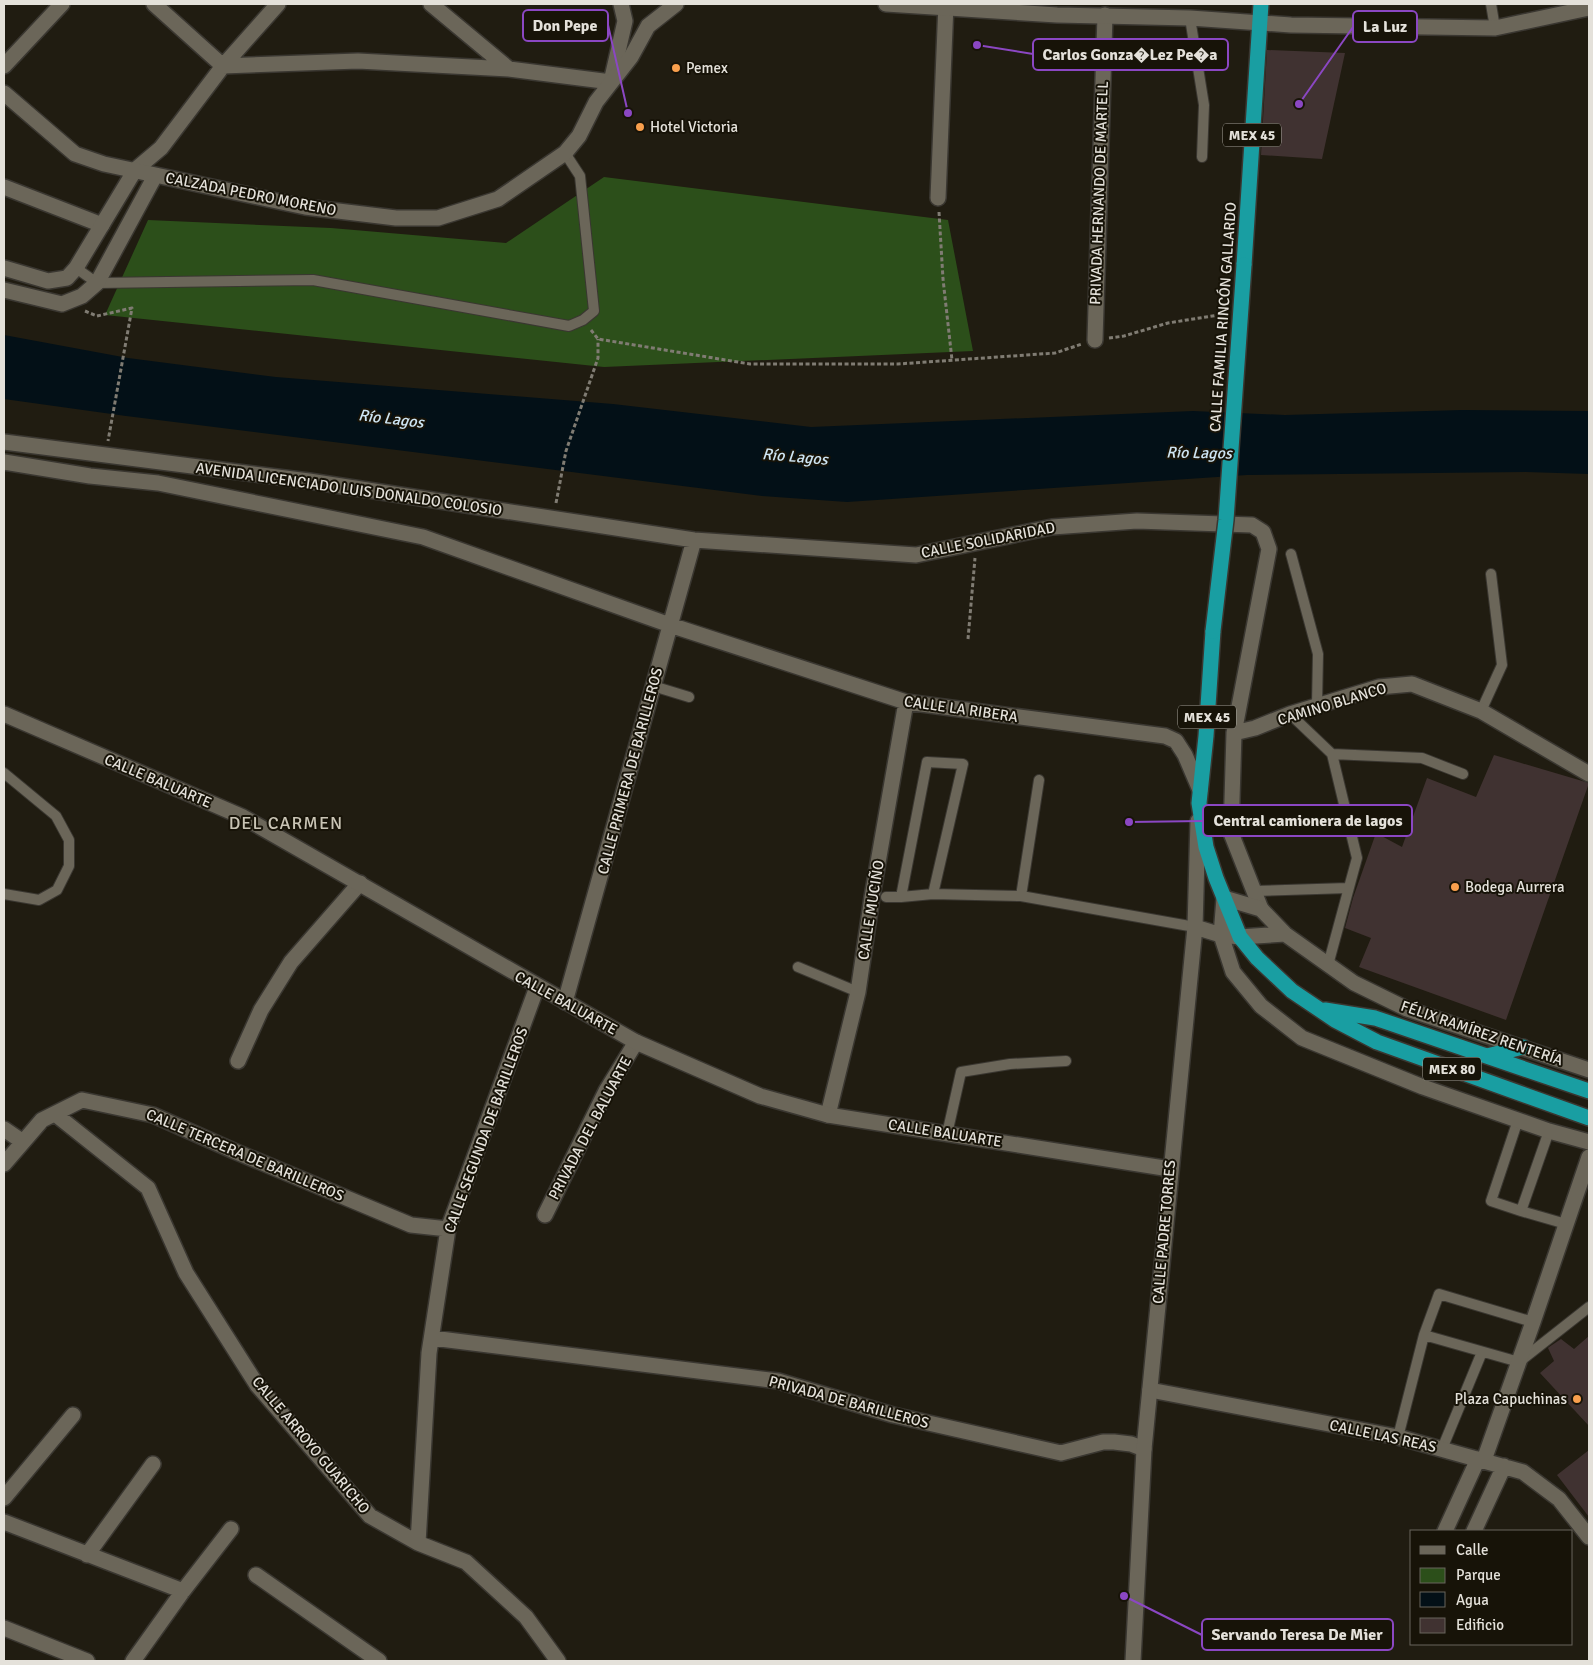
<svg xmlns="http://www.w3.org/2000/svg" width="1593" height="1665" viewBox="0 0 1593 1665" font-family="Signika,sans-serif">
  <style>
    .green { fill: #2c4f1a }
    .water { fill: #031017 }
    .building { fill: #403231 }
    .lines { fill: none; stroke-linecap: round; stroke-linejoin: round }
    .lane-casing { stroke: #3a3731; stroke-width: 12 }
    .street-casing { stroke: #3a3731; stroke-width: 18 }
    .secondary-casing { stroke: #3a3731; stroke-width: 18 }
    .highway-casing { stroke: #3a3731; stroke-width: 18 }
    .path { stroke: #807c73; stroke-width: 3; stroke-dasharray: 4 2.5; stroke-linecap: butt }
    .lane { stroke: #6b6659; stroke-width: 10 }
    .street { stroke: #6b6659; stroke-width: 15 }
    .secondary { stroke: #6b6659; stroke-width: 15 }
    .highway { stroke: #199ea2; stroke-width: 15 }
    .highway-bridge-casing { stroke: #3a3731; stroke-width: 18; stroke-linecap: butt }
    .highway-bridge { stroke: #199ea2; stroke-width: 15 }
    .poi-dot { fill: #f99f4d; stroke: #171308; stroke-width: 2 }
    .labels { text-anchor: middle; dominant-baseline: central; stroke-width: 4; stroke-linejoin: round; paint-order: stroke }
    .shield { fill: #171308; stroke: #a6a39b; stroke-width: 1 }
    .shield-label { font-size: 14px; font-weight: bold; fill: #e4e1da }
    .poi-label { font-size: 15px; fill: #e4e1da; stroke: #171308; text-anchor: start }
    .street-label { font-size: 15px; fill: #e4e1da; stroke: #171308 }
    .water-label { font-size: 16px; font-style: italic; fill: #cee5f3; stroke: #171308 }
    .quarter-label { font-size: 18px; letter-spacing: 1px; fill: #c9c4b5; stroke: #171308 }
    .leader { fill: none; stroke: #8b47c3; stroke-width: 2 }
    .callout-dot { fill: #8b47c3; stroke: #171308; stroke-width: 2 }
    .callout { fill: #171308; stroke: #8b47c3; stroke-width: 2 }
    .callout-label { font-size: 16px; text-anchor: middle; font-weight: bold; fill: #e4e1da }
  </style>
  <rect width="100%" height="100%" fill="#201c11"/>
  <path class="green" d="M604,177L948,220L973,351L604,367L105,315L148,220L331,228L506,243Z"/>
  <path class="water" d="M4,335L128,358L276,377L613,404L811,427L1193,411L1285,415L1462,410L1589,411V474L1526,472L1247,475L847,502L762,496L126,416L4,399Z"/>
  <path class="building" d="M1267,50L1345,53L1322,159L1261,155Z
    M1494,755L1589,783L1506,1020L1359,967L1371,938L1345,928L1353,898L1376,833L1402,847L1427,778L1476,797Z
    M1589,1336V1426L1540,1373L1554,1361L1548,1348L1549,1347L1561,1339L1574,1349Z
    M1589,1450V1517L1557,1475Z"/>
  <g class="lines">
    <defs>
      <path id="lane" d="M1491,4L1495,28
        M1190,18L1204,105L1202,157
        M76,268L97,283L313,280L569,326L583,320L594,311L580,176L565,153
        M1291,554L1318,654L1317,705
        M653,686L689,697
        M1481,711L1502,665L1491,574
        M1290,714L1332,754L1422,758L1463,774
        M4,773L56,816L69,840V866L57,890L39,900L4,894
        M1254,891L1348,888
        M933,894L1021,896L1195,927
        M1021,896L1039,780
        M886,897H901L933,894L963,764L927,762L901,897
        M1328,965L1357,858L1332,754
        M798,967L858,992
        M1518,1120L1491,1201L1521,1211L1549,1131
        M947,1134L961,1072L1010,1064L1066,1061
        M1521,1211L1566,1224
        M1533,1322L1439,1294L1424,1335L1519,1362L1589,1307
        M1398,1437L1424,1335
        M1442,1449L1482,1352"/>
      <path id="street" d="M154,4L223,66L358,61L509,69L611,82L625,21L621,4
        M431,4L509,69
        M4,66L62,4
        M135,170L161,148L223,66L278,4
        M4,187L102,225
        M938,198L946,4
        M1095,340L1105,15
        M4,442L309,481L694,540L916,555L1052,527L1137,521L1252,525L1263,532L1269,549L1234,733L1231,833L1261,909
        M4,462L90,476L158,483L423,537L670,625L906,702L1165,736L1176,741L1185,755L1200,790
        M1234,733L1255,728L1290,714L1379,687L1412,684L1481,711L1589,774
        M565,1002L694,540
        M238,1061L261,1010L291,962L360,883
        M55,1114L148,1188L186,1273L257,1385L370,1516L418,1543L466,1562L526,1617L558,1661
        M828,1115L858,992L872,897L906,702
        M4,1129L23,1142
        M4,1164L42,1120L82,1100L153,1115L234,1151L411,1225L448,1229
        M545,1215L606,1091L636,1042
        M432,1338L778,1381L893,1415L1061,1453L1103,1442H1114L1131,1444L1144,1449
        M1150,1390L1398,1437L1523,1472L1559,1499L1589,1537
        M1484,1460L1533,1322L1589,1157
        M4,1498L73,1415
        M4,1522L183,1591
        M1445,1531L1478,1459
        M1474,1531L1504,1466
        M418,1543L429,1353L448,1229L537,987
        M87,1555L153,1464
        M256,1575L379,1661
        M4,1628L87,1661
        M133,1661L183,1591L231,1529"/>
      <path id="secondary" d="M886,4L1057,15L1190,18L1291,25L1495,28L1589,8
        M4,93L75,154L104,164L305,207L396,218H438L498,199L565,153L579,136L596,102L631,57L648,26L676,4
        M4,268L48,281L67,278L76,268L135,170
        M4,290L62,304L82,296L97,283L155,176
        M4,714L243,817L636,1042L760,1096L828,1115L1170,1169
        M1195,927L1221,935L1240,937L1285,934
        M1589,1070L1407,1009L1354,983L1285,934L1261,909L1224,898L1221,935L1233,972L1261,1006L1302,1038L1423,1087L1549,1131L1589,1142
        M1133,1661L1144,1449L1195,927L1198,821"/>
      <path id="highway" d="M1244,265L1261,4
        M1213,631L1206,736L1199,803L1206,847L1216,878L1240,937L1257,958L1292,991L1335,1020L1377,1042L1589,1118
        M1325,1010L1375,1018L1589,1091
        M1487,1056L1523,1047"/>
    </defs>
    <use href="#lane" class="lane-casing"/>
    <use href="#street" class="street-casing"/>
    <use href="#secondary" class="secondary-casing"/>
    <use href="#highway" class="highway-casing"/>
    <path class="path" d="M939,212L943,279L952,360
      M85,311L97,316L132,308L108,441
      M591,330L598,339L750,364H898L1055,353L1082,344
      M1109,338L1124,336L1168,323L1225,314
      M556,503L566,451L598,358V339
      M968,639L975,558"/>
    <use href="#lane" class="lane"/>
    <use href="#street" class="street"/>
    <use href="#secondary" class="secondary"/>
    <use href="#highway" class="highway"/>
    <defs>
      <path id="highway-bridge" d="M1213,631L1226,520L1244,265"/>
    </defs>
    <use href="#highway-bridge" class="highway-bridge-casing"/>
    <use href="#highway-bridge" class="highway-bridge"/>
  </g>
  <g class="poi-dot">
    <circle cx="676" cy="68" r="5"/>
    <circle cx="640" cy="127" r="5"/>
    <circle cx="1455" cy="887" r="5"/>
    <circle cx="1577" cy="1399" r="5"/>
  </g>
  <g class="labels">
    <g class="shield">
      <rect x="1223" y="123.5" width="58" height="23" rx="4"/>
      <rect x="1178" y="705.5" width="58" height="23" rx="4"/>
      <rect x="1423" y="1057.5" width="58" height="23" rx="4"/>
    </g>
    <g class="shield-label">
      <text x="1252" y="135">MEX 45</text>
      <text x="1207" y="717">MEX 45</text>
      <text x="1452" y="1069">MEX 80</text>
    </g>
    <g class="poi-label">
      <text x="686" y="68">Pemex</text>
      <text x="650" y="127">Hotel Victoria</text>
      <text x="1465" y="887">Bodega Aurrera</text>
      <text x="1567" y="1399" text-anchor="end">Plaza Capuchinas</text>
    </g>
    <g class="street-label">
      <text transform="translate(1099 193) rotate(-88)">PRIVADA HERNANDO DE MARTELL</text>
      <text transform="translate(251 194) rotate(11)">CALZADA PEDRO MORENO</text>
      <text transform="translate(1223 317) rotate(-86)">CALLE FAMILIA RINCÓN GALLARDO</text>
      <text transform="translate(349 489) rotate(8)">AVENIDA LICENCIADO LUIS DONALDO COLOSIO</text>
      <text transform="translate(988 540) rotate(-11)">CALLE SOLIDARIDAD</text>
      <text transform="translate(1332 704) rotate(-17)">CAMINO BLANCO</text>
      <text transform="translate(961 709) rotate(8)">CALLE LA RIBERA</text>
      <text transform="translate(630 771) rotate(-75)">CALLE PRIMERA DE BARILLEROS</text>
      <text transform="translate(158 781) rotate(23)">CALLE BALUARTE</text>
      <text transform="translate(871 910) rotate(-81)">CALLE MUCIÑO</text>
      <text transform="translate(566 1003) rotate(29)">CALLE BALUARTE</text>
      <text transform="translate(1482 1033) rotate(19)">FÉLIX RAMÍREZ RENTERÍA</text>
      <text transform="translate(590 1128) rotate(-62)">PRIVADA DEL BALUARTE</text>
      <text transform="translate(486 1130) rotate(-70)">CALLE SEGUNDA DE BARILLEROS</text>
      <text transform="translate(945 1133) rotate(9)">CALLE BALUARTE</text>
      <text transform="translate(245 1155) rotate(23)">CALLE TERCERA DE BARILLEROS</text>
      <text transform="translate(1164 1232) rotate(-85)">CALLE PADRE TORRES</text>
      <text transform="translate(849 1402) rotate(15)">PRIVADA DE BARILLEROS</text>
      <text transform="translate(1383 1436) rotate(12)">CALLE LAS REAS</text>
      <text transform="translate(311 1445) rotate(50)">CALLE ARROYO GUARICHO</text>
    </g>
    <g class="water-label">
      <text transform="translate(391 419) rotate(7)">Río Lagos</text>
      <text transform="translate(1199 453) rotate(1)">Río Lagos</text>
      <text transform="translate(795 457) rotate(5)">Río Lagos</text>
    </g>
    <g class="quarter-label">
      <text x="286" y="823">DEL CARMEN</text>
    </g>
  </g>
  <path class="leader" d="M628 113L608 25M1299 104L1353 27M977 45L1033 54M1129 822L1203 821M1124 1596L1202 1635"/>
  <g class="callout-dot">
    <circle cx="628" cy="113" r="5"/>
    <circle cx="1299" cy="104" r="5"/>
    <circle cx="977" cy="45" r="5"/>
    <circle cx="1129" cy="822" r="5"/>
    <circle cx="1124" cy="1596" r="5"/>
  </g>
  <g class="callout">
    <rect x="523" y="10" width="85" height="31" rx="5"/>
    <rect x="1353" y="11" width="64" height="31" rx="5"/>
    <rect x="1033" y="39" width="195" height="31" rx="5"/>
    <rect x="1203" y="805" width="209" height="31" rx="5"/>
    <rect x="1202" y="1619" width="191" height="31" rx="5"/>
  </g>
  <g class="callout-label">
    <text x="565" y="31">Don Pepe</text>
    <text x="1385" y="32">La Luz</text>
    <text x="1130" y="60">Carlos Gonza�Lez Pe�a</text>
    <text x="1308" y="826">Central camionera de lagos</text>
    <text x="1297" y="1640">Servando Teresa De Mier</text>
  </g>
  <rect width="1593" height="1665" fill="none" stroke="#e4e1da" stroke-width="10"/>
  <rect x="1410" y="1530" width="162" height="115" fill="#171308" stroke="#69655c"/>
  <rect x="1420" y="1546" width="25" height="8" fill="#6b6659" stroke="#69655c"/>
  <text x="1456" y="1555" font-size="15" fill="#e4e1da">Calle</text>
  <rect x="1420" y="1568" width="25" height="15" fill="#2c4f1a" stroke="#69655c"/>
  <text x="1456" y="1580" font-size="15" fill="#e4e1da">Parque</text>
  <rect x="1420" y="1592" width="25" height="15" fill="#031017" stroke="#69655c"/>
  <text x="1456" y="1605" font-size="15" fill="#e4e1da">Agua</text>
  <rect x="1420" y="1618" width="25" height="15" fill="#403231" stroke="#69655c"/>
  <text x="1456" y="1630" font-size="15" fill="#e4e1da">Edificio</text>
</svg>
